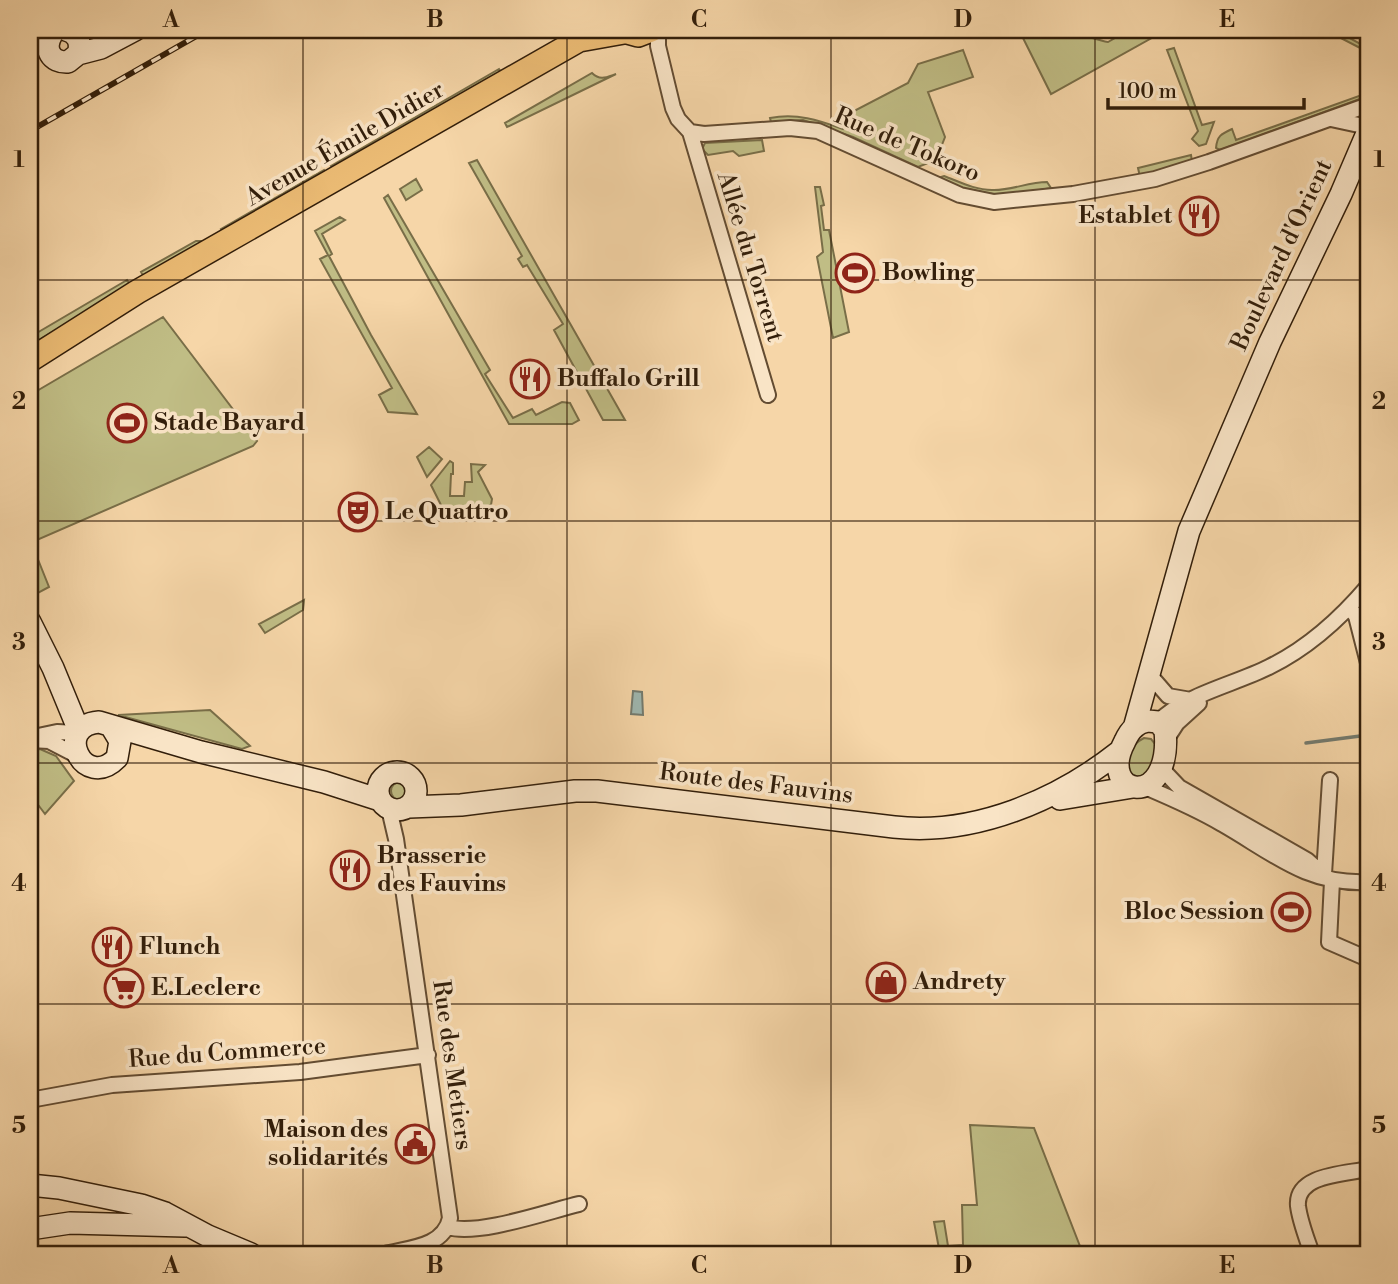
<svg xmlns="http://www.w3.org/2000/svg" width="1398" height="1284" viewBox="0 0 1398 1284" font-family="'Libre Bodoni',serif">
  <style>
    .green { fill: #c0bd85; stroke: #796e48; stroke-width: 2 }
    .water { fill: #9eb7b0; stroke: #737a6e; stroke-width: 2 }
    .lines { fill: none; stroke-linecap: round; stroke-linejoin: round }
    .stream { stroke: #737a6e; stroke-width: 3.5 }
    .street-casing { stroke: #634c32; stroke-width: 18 }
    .secondary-casing { stroke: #321e0a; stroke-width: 24 }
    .primary-casing { stroke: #321e0a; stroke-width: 26 }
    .street { stroke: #f9e4c6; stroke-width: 14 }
    .secondary { stroke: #f9e4c6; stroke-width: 21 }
    .primary { stroke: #ebbb74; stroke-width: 23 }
    .rail-casing { stroke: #321e0a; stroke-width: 6 }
    .rail { stroke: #f9e4c6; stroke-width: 3.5; stroke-dasharray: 10; stroke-linecap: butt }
    .grid { fill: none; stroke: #321e0a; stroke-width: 2; stroke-opacity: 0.55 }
    .labels { text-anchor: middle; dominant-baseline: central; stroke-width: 7; stroke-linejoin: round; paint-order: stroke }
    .street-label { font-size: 24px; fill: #321e0a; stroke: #f9e4c6 }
    .poi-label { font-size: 24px; font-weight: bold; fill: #321e0a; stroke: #f9e4c6; text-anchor: start }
    .neatline { fill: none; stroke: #321e0a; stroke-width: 2.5 }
    .grid-label { font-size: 23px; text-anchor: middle; font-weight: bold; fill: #321e0a }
  </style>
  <rect width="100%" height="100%" fill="#f6d6a8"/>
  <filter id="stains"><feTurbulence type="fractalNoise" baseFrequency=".00286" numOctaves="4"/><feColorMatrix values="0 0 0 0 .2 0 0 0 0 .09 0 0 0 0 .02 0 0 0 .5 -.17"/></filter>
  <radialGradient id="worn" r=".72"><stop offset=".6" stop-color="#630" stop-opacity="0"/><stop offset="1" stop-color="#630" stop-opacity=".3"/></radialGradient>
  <path class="green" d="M1019,30H1036L1041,38C1050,39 1054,35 1063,33C1078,31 1094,40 1108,42L1129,30H1145L1150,34L1158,30H1166L1051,94Z
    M1328,30H1335L1368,48V52L1329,32Z
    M1174,48L1202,125L1214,122L1206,144L1199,146L1192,139L1198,131L1167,50Z
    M963,50L973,77L928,92L945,137L936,160L918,167L853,137L803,120L771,122L770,118C797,113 818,120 843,129L854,111L908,83L918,64Z
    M499,69L503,75L335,172L331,166Z
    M592,73C600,81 607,77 616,74L507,127L505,123Z
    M1366,87H1368V96L1220,150L1216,148C1217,136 1221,134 1232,129L1236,140L1362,95Z
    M762,140L764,151L739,156L733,151L708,155L702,149L705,143Z
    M1191,155L1192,161L1140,177L1138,168Z
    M477,160L625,420H603L554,330L563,324L527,265L523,267L518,259L522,256L469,163Z
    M324,170L328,176L225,235L221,229Z
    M944,176C960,182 975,190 992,190C1010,191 1028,182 1047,182L1051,188C1005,196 985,199 941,180V177Z
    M416,179L422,190L406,200L400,189Z
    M815,187H820L824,205L821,206L824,230H829L849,332L833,338L817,257L823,252Z
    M388,195L490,370L485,374L513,418L532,409L536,415L562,402L570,403L579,420L572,424H509L384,198Z
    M340,217L345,220L322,234L332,254L329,256L371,335L417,414L388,412L379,395L392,388L320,259L328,255L315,231Z
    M196,241H201L204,246L145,279L141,272Z
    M127,280L131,286L30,345V337Z
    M163,317L257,441L253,446L30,543V395Z
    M429,447L442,459L427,477L417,457Z
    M450,461L453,463V474H451L450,496H464L465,482H472L471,464L485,465L478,472L492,499L491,505L449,521L431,485Z
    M33,547L49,587L36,594L30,583V548Z
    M304,600L303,610L265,633L259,624Z
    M210,710L250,746L242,749L118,715Z
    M1144,738L1151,739L1156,745L1151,772L1138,777L1129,773C1128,757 1128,746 1144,738Z
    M40,749L56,756L74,781L45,814L30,794V750Z
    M391 791a9 9 0 1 1 18 0a9 9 0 1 1-18 0Z
    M970,1125L1034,1128L1083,1254H940L934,1222L944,1221L948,1246L963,1245L962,1205H977Z"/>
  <path class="water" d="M633,691L642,692L643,715L631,714Z"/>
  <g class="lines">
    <path class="stream" d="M1306,743L1368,735"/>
    <defs>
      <path id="street" d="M658,30V46L673,108L678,119L690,132L704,134L790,128L818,131L960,195L994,202L1073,194L1155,179L1209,162L1368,105
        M1331,119L1368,127
        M690,132L768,395
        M1350,608L1356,616L1368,663
        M1155,681L1168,696L1191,700
        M1158,722C1186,694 1233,685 1269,667C1308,648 1340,619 1368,586
        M38,736L57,732L78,733
        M30,740L49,741L78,756
        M1166,740L1177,723L1199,703
        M1162,769L1179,787L1307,860L1325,876
        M1145,787C1171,798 1197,809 1222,824C1273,853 1306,885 1368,882
        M1324,874L1330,780
        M1332,881L1329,942L1368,959
        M30,1100L112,1085L300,1072L428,1055
        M448,1227C478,1236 546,1212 579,1204
        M385,1254C409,1248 444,1247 450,1218L396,839L389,809
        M1312,1254C1307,1239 1300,1222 1298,1206C1295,1174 1346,1174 1368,1169"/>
      <path id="secondary" d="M52,34C43,49 51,63 68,62L78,54C82,42 77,33 66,30
        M78,54L101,48L135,30
        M30,622L53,668L79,731
        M1148,721L1158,722L1165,730C1173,812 1095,797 1125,741C1130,730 1136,723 1148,721Z
        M111,726L120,741L117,758C84,792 52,726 99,722L201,752L324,782L380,800
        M1134,728L1189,531L1270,342L1341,194L1368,131
        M378 791a19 19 0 1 1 38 0a19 19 0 1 1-38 0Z
        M1060,799L1133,787
        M409,807L461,805L575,791H597L894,827C975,836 1058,800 1120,751
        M30,1185L59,1188L141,1205L165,1213L208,1236L251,1254
        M30,1229L70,1223L185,1226"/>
      <path id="primary" d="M620,30L638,35L651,30
        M30,360L137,292L579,40L624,32"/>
    </defs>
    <use href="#street" class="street-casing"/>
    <use href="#secondary" class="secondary-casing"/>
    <use href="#primary" class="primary-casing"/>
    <use href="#street" class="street"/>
    <use href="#secondary" class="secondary"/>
    <use href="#primary" class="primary"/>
    <defs>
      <path id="rail" d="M30,131L207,30"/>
    </defs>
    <use href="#rail" class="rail-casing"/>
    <use href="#rail" class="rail"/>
  </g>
  <path class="grid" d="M303,30V1254M567,30V1254M831,30V1254M1095,30V1254M30,280H1368M30,521H1368M30,763H1368M30,1004H1368"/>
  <defs>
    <symbol id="restaurant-ring" viewBox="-11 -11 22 22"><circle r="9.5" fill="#f9e4c6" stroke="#8f2418" stroke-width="1.5"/><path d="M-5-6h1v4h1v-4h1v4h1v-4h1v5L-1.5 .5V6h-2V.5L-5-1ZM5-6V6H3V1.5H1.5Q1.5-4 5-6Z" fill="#8f2418"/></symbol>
    <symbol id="stadium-ring" viewBox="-11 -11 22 22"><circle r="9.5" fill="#f9e4c6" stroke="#8f2418" stroke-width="1.5"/><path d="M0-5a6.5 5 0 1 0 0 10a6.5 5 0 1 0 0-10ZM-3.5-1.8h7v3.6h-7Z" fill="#8f2418"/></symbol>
    <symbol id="theatre-ring" viewBox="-11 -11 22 22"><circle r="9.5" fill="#f9e4c6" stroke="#8f2418" stroke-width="1.5"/><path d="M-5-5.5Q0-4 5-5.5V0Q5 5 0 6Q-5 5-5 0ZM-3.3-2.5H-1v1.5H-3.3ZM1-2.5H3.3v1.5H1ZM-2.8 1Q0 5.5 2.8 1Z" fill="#8f2418"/></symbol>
    <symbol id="shop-ring" viewBox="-11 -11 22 22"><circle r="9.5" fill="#f9e4c6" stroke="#8f2418" stroke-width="1.5"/><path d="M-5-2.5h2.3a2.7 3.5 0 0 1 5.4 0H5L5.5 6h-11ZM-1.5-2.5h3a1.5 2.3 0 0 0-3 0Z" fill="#8f2418"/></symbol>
    <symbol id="supermarket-ring" viewBox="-11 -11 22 22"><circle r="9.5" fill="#f9e4c6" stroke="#8f2418" stroke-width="1.5"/><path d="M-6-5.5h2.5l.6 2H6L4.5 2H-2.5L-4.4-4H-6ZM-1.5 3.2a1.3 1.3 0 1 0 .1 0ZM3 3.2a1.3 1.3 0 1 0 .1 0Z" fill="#8f2418"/></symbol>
    <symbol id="civic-ring" viewBox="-11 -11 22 22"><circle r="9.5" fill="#f9e4c6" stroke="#8f2418" stroke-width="1.5"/><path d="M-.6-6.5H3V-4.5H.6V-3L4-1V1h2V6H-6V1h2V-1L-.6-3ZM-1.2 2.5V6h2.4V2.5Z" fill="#8f2418"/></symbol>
  </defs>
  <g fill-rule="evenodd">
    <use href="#restaurant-ring" x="1177" y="194" width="44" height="44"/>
    <use href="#stadium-ring" x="833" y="251" width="44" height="44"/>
    <use href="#restaurant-ring" x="508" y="357" width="44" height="44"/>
    <use href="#stadium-ring" x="105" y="401" width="44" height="44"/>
    <use href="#theatre-ring" x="336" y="490" width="44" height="44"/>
    <use href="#restaurant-ring" x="328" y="848" width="44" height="44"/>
    <use href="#stadium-ring" x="1269" y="890" width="44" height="44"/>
    <use href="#restaurant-ring" x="90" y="925" width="44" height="44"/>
    <use href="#shop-ring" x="864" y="960" width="44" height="44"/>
    <use href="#supermarket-ring" x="102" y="966" width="44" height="44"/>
    <use href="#civic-ring" x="393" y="1122" width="44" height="44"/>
  </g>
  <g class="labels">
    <g class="street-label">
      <text transform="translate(345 144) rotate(-30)">Avenue Émile Didier</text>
      <text transform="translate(907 145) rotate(23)">Rue de Tokoro</text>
      <text transform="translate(1282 255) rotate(-65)">Boulevard d'Orient</text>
      <text transform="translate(750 257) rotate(73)">Allée du Torrent</text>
      <text transform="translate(756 784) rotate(7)">Route des Fauvins</text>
      <text transform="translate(227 1053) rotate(-4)">Rue du Commerce</text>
      <text transform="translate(452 1065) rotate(82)">Rue des Metiers</text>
    </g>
    <g class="poi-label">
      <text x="1172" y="216" text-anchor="end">Establet</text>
      <text x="882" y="273">Bowling</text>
      <text x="557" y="379">Buffalo Grill</text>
      <text x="154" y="423">Stade Bayard</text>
      <text x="385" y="512">Le Quattro</text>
      <text x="377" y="856">Brasserie<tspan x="377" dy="28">des Fauvins</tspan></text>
      <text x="1264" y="912" text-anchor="end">Bloc Session</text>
      <text x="139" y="947">Flunch</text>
      <text x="913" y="982">Andrety</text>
      <text x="151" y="988">E.Leclerc</text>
      <text x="388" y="1130" text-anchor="end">Maison des<tspan x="388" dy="28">solidarités</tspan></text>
    </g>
  </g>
  <rect width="1398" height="1284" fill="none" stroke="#f6d6a8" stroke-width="77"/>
  <path d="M1108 98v10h196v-10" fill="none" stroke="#321e0a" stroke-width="3.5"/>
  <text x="1118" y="98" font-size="21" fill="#321e0a" stroke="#f9e4c6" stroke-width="5" paint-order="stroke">100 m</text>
  <rect x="38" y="38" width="1322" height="1208" class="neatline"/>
  <g class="grid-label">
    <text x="171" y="27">A</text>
    <text x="435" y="27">B</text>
    <text x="699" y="27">C</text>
    <text x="963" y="27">D</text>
    <text x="1227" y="27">E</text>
    <text x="19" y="167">1</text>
    <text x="1379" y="167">1</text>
    <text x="19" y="409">2</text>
    <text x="1379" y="409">2</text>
    <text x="19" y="650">3</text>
    <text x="1379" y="650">3</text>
    <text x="19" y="891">4</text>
    <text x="1379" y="891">4</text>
    <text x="19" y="1133">5</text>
    <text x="1379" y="1133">5</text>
    <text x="171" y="1273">A</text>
    <text x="435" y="1273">B</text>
    <text x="699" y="1273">C</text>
    <text x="963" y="1273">D</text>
    <text x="1227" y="1273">E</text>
  </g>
  <rect width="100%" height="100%" filter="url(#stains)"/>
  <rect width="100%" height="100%" fill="url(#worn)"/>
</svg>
